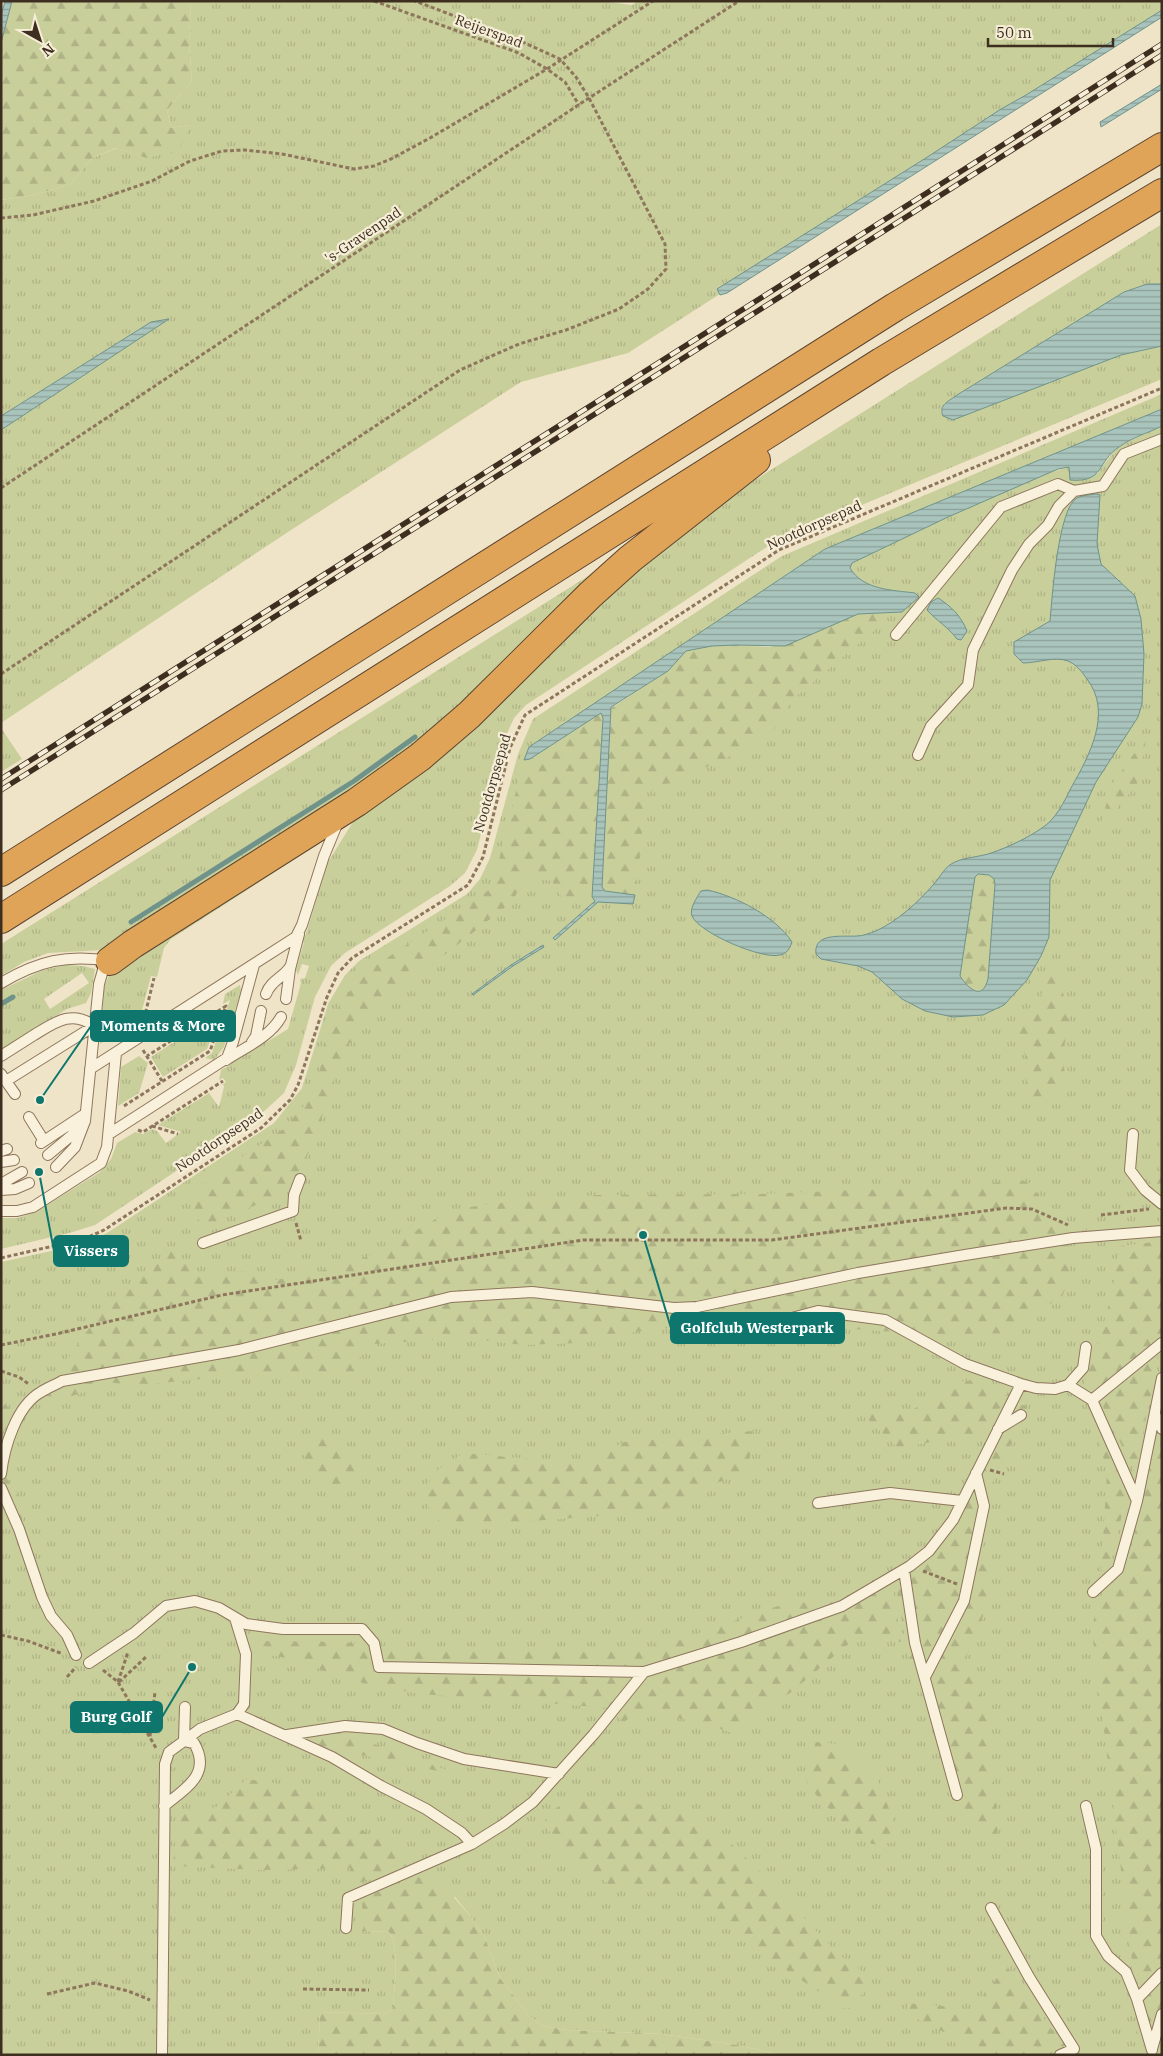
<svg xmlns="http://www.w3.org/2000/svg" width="1163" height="2056" viewBox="0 0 1163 2056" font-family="'IBM Plex Serif',serif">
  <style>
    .grass { fill: url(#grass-tufts); fill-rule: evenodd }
    .forest { fill: url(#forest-firs) }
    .water { fill: url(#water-rules); stroke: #6f938a; fill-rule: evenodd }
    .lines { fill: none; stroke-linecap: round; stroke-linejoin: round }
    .stream { stroke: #6f938a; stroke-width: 5 }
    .lane-casing { stroke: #8d765c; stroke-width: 12 }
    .highway-casing { stroke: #5b4430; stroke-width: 30 }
    .path { stroke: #8d765c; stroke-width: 3; stroke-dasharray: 4 2.5; stroke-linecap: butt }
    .lane { stroke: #faf1dc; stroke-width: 10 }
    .highway { stroke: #e0a458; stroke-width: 28 }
    .rail-casing { stroke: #3d2e20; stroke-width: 5.5 }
    .rail { stroke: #f7eed8; stroke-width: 4; stroke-dasharray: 11; stroke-linecap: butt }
    .labels { text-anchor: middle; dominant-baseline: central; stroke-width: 4.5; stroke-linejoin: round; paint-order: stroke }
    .street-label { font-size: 14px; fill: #3d2e20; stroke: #f7eed8 }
    .leader { fill: none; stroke: #0f766e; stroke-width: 2 }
    .callout-dot { fill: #0f766e; stroke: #f7eed8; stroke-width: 2 }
    .callout { fill: #0f766e; stroke: #0f766e; stroke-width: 2 }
    .callout-label { font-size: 15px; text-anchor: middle; font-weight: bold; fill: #fff }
  </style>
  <defs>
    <pattern id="grass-tufts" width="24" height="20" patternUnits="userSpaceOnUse" patternTransform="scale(1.25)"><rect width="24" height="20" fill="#c9cf9b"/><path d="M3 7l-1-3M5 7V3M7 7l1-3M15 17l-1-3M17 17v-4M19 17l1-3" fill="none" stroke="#aeb285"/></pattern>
    <pattern id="forest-firs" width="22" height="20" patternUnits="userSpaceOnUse" patternTransform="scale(1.25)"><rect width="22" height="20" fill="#c9cf9b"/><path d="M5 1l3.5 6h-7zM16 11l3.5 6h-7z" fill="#aeb285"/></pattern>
    <pattern id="water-rules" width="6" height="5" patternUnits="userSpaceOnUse" patternTransform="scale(1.25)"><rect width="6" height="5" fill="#a9c4bc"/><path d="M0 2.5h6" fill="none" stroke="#8ba098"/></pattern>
  </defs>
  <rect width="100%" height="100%" fill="#f0e4c8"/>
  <path class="grass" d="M191,1H601L632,5L638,1H1162V10L628,353L521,382L291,530L1,723V430L167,320L151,322L1,416V200L34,195L71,184L92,158L117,148L146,158L190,125L171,128L167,110L192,81L189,43Z
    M1162,224V284L1140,286L1124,292L957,395L945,404L941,410V413L1121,355L1162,346V379L776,541L526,705L514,718L504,740L477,850L465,873L450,886L345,953L331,966L315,997L296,1065L284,1093L259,1116L95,1225L73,1232L1,1249V1218H17L36,1212L100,1172L111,1159L117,1143L135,1132L143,1134L152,1129L157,1131L166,1143L181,1132L158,1125L209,1093L219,1107L224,1087L223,1084L226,1082L223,1078L219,1080L221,1070L288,1029L301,983L300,979L305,978L309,966L302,964L298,975L296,970L304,942L300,944L306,934L328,862L356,817L704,512Z
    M1162,394V409L825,549L529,747L525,760L858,614L902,612L916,593C892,590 863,590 850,568L852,563L948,517L1043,474L1070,467L1097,474L1117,447L1162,426V2055H774L768,2052L737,2045L662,2034L567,2030L543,2026L528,2015L500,1978L485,1938L471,1917L455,1897L363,1931L389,1932C400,1946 394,1989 393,2007L391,2011L384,2014L320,2012L318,2055H1V1262L83,1244L107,1233L274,1123L302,1088L328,1004L345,975L359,961L467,894L480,879L490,858L518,754L533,719L782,556Z
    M628,551L447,727L103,950L48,953L24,962L1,976V944Z
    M1,728L22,759L1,772Z
    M323,838L320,843L171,939L164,948L157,977L151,976L140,1018L100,1044L104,988L111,970Z
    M66,965L83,966L95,969L91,993L86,1003L67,1009L1,1050V990L43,970ZM82,973L89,983L50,1009L44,999Z
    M240,985L241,991L224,1047L214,1060L205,1058L212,1053L230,1000L223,1004L225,994Z
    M205,1022L213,1034L207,1049L163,1077L151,1057Z
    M139,1056L148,1063L139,1093L118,1106L121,1067Z"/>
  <path class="forest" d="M12,1H191L189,43L192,81L167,110L171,128L190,125L179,151L146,158L116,148L92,158L71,184L34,195L1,200V43Z
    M892,612L875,630L793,699L775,729L723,760L647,792L635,895L604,891L602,887L611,708L668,671L686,651L712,646L736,645L770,647L858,614Z
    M601,713L603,718L592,897L563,899L552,881L526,876L512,902L401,989L368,1019L348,1045L326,1102L316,1139L288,1192L207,1225L190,1215L194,1189L282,1130L303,1107L316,1084L324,1054L328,1024L348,993L372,968L492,888L524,760L530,759Z
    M1147,736L1137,784L1099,830L1112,784Z
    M978,874L989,875L994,879L995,884L988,979C982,1002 968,988 959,976L975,877Z
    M1056,969L1060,975L1068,1020L1063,1057L1065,1076L1059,1095L1055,1098L1027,1099L1025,1055L1016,1021L1039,999L1053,970Z
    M1162,1171V1194L1142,1173Z
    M1020,1180L1030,1183L1065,1237L1070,1254L1069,1279L1062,1297L998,1333L935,1335L730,1320L627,1333L578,1343L523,1345L464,1338L357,1345L363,1365L353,1373L328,1375L267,1372L132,1386C125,1385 116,1382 109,1383C88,1387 71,1401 49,1400L44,1393L97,1317L175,1248L193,1274L249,1271L276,1280L344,1266L383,1250L451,1210L490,1204L598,1195L760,1194L976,1185Z
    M1162,1241V1340L1145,1422L1136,1475L1095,1390L1084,1385C1099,1339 1115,1294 1119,1246Z
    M978,1380L1008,1395L981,1433L898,1448L859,1411L910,1412L952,1382Z
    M1,1401L15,1413L1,1436Z
    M1014,1404L1028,1406L976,1519L991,1588L977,1637L965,1658L966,1669L989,1710V1747L998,1823L997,1841H988L976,1830L960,1808L907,1650L895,1581L924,1560L945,1540Z
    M1092,1407L1127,1492L1110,1567L1104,1571L1101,1570L1107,1474Z
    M753,1431L748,1472L696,1490L674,1505L654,1512L448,1527C429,1516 418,1495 433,1475C440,1466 455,1459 464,1453L542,1460L591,1459L624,1442Z
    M323,1437L335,1442L344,1458C352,1460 357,1459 360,1468L354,1486L337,1488L331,1483H317C299,1471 300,1441 323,1437Z
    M1157,1438L1162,1452V2055H1137L1135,1986L1092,1631L1096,1605L1103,1593L1126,1569Z
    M1,1472L14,1487L24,1513L16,1522L1,1513Z
    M891,1575L901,1642L858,1636L790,1693L730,1732L700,1722L638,1711L624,1722L614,1713L670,1643L787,1603L833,1602Z
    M256,1641L342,1642L398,1648H505L631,1651L666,1643L611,1708L420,1694L354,1681L287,1658L255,1653L251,1648Z
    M307,1720L466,1777L310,1744Z
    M816,1742L837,1744L877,1778L893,1819V1842C887,1843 879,1845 873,1844C861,1842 808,1791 806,1780C803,1768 812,1753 816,1742Z
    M247,1779L310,1789L339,1818L419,1861L351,1886L350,1868L260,1870L173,1866L178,1812L216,1807Z
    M571,1798L655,1806L674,1810L727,1840L757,1868L837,1953L871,1978V1982L852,2007L845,2009L738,1938L713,1905L698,1893L679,1887L624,1888L609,1884L572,1861L554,1843L545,1820L549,1813Z
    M432,1872L471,1917L485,1938L500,1978L528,2015L543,2026L567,2030L662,2034L737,2045L768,2052L774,2055H318L320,2012L384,2014L391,2011L393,2007C394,1989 400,1945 389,1932L363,1931L362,1898Z
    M1007,1967L1062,2044L1065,2042L1088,2055H1053L1058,2048L1051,2055H991L907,2014V2003L943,2006L963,2020C981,2005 991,1983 1007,1967Z"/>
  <path class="water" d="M5,1H12L1,43V16Z
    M1162,10V17L727,293L720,295L717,289L929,156L1001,109L1026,95Z
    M1162,84V89L1101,127L1100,122Z
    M1147,284H1162V346L1121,355L953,420L943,416C938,405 949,401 957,395L1124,292Z
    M169,319L1,430V416L151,322Z
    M1162,409V426C1148,433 1131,438 1119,447C1097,461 1105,483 1070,480L1069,467L1058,469L948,517L852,563L850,568C863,590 892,590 915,593L919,597L902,612L858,614L785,646L736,645L712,646L686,651L668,671L611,707L602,887L605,891L635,895L633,904L598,902L555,940L553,938L595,901L592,897L603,718L601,713L530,759L524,760L529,747L825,549Z
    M1096,494L1100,495L1097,544L1101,564L1135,596L1141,619L1144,654L1142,704L1138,717L1096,782L1050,880L1049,937L1041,956L1027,980L1004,1005L983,1015L953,1017L925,1011L902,999L872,972L858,966L821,959L816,954C813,932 843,937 857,936C863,936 870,933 876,931C899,920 917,903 934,884C941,876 945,866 955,862C966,857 980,857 991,853C1009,847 1027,838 1042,828C1056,819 1064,802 1071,788C1089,756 1113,713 1087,679C1083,673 1076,664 1068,661C1054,656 1038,663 1023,663L1014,654V642L1050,621C1052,599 1058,508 1077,498C1082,495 1090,495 1096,494ZM978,874L989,875L994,879L995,884L988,979C982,1002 968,988 960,976L975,877Z
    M938,598C951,606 961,616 967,631L961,640L957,639C948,627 937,621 927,610L931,602Z
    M707,890C736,896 776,917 792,942C790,948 787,954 780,955C763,960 699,933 692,916C689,909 697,897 701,891Z
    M543,945L544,947L513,966L473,995L472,994L511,965Z"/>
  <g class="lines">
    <path class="stream" d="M131,922L354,781L415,737
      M1,1004L13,997"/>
    <defs>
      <path id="lane" d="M896,635L1001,507L1058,484L1074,491
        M918,755L931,726L968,685L973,650L1012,570L1029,544L1048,525L1059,506L1074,491L1103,486L1124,454L1162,439
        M1,983C38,961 67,954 110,961
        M266,994C271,980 283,978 290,967
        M286,999L290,969L299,934
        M252,1042L256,1036L261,1011
        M1,1056C12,1049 23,1042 34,1035C54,1023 72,1009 94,1026L6,1081
        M226,1060C244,1048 270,1037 281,1017
        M90,1069L296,937L302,925L324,856L338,822
        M1,1074L15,1094
        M29,1117L44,1141
        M109,1134L227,1058L233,1042L254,965
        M1133,1134L1130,1170L1145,1190L1162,1204
        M41,1143L85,1114
        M1,1151L7,1149
        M48,1155L72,1135L82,1124
        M1,1162L14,1160
        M56,1167L75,1147L85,1121L99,984L103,970L109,962
        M1,1184L22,1172
        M1,1190L15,1189L29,1183
        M1,1211H17L33,1207L101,1163L107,1147L116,1053
        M203,1243L293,1211L294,1195L300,1179
        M751,1329L818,1311L885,1320L965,1364L1021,1384L1036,1388L1055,1389L1068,1385L1083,1368L1086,1347
        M1068,1385L1092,1400L1137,1501
        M1092,1400L1162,1343
        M1155,1414L1162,1429
        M998,1429L1021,1415
        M1,1474C4,1448 16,1406 41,1392C47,1388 55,1385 62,1381L239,1350L451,1297L532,1292L674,1308L697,1307L858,1273L965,1255L1073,1238L1162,1231
        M1,1488L19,1529L42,1597L51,1616L67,1635L76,1655
        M818,1503L890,1493L962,1501
        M904,1570L915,1643L957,1795
        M1093,1592L1118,1569L1137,1501L1162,1378
        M89,1663L134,1633L166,1606L195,1601L219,1608L246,1624L283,1629H362L374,1643L379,1667L644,1672
        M925,1677L964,1601L984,1506L976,1473
        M237,1714L332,1757L381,1786L426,1809L462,1833L472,1844
        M287,1735L345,1726L383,1729L417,1743L464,1759L559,1774
        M184,1741L200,1729L237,1714L244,1704L246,1654L235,1618
        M184,1741L185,1707
        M1086,1806L1096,1849V1936L1108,1956L1126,1972L1137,1999L1152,2050
        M991,1908L1029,1977L1074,2049L1060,2055
        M346,1928L348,1898L472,1844L504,1824L533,1802L594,1734L644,1672L741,1642L842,1606L910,1566L929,1551L953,1520L1021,1384
        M1137,1999L1162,1973
        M1152,2049L1162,2014
        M162,2055L165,1764L169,1752L184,1741L194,1743C212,1774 186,1788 164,1806"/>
      <path id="highway" d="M1,872L895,307L1162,147
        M1,919L881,362L1162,193
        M110,961L133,944L357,802L420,757L469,715L590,595L630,559L756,460"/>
    </defs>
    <use href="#lane" class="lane-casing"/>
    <use href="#highway" class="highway-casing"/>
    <path class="path" d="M374,1L519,53L547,69L565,82L579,105
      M1,218L33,215L94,201L152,181L190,161L222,151L245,150L282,154L354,169L374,166L391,159L430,138L547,69L653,1
      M1,488L589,98L739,1
      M1,674L460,370L519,344L566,330L619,309L648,289L666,269L665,244L589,98L576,77L560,59L518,40L415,1
      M144,1019L154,978
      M143,1050L162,1081
      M124,1106L210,1051L226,1006L147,1056
      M152,1126L178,1134
      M138,1130L143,1132L223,1081
      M1101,1215L1149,1209
      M296,1223L301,1241
      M1,1258L84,1239L104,1230L261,1128L290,1100L298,1085L327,997L338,973L352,958L468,885L483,857L510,748L525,715L779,550L1162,388
      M1,1345L56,1334L222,1295L583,1240H772L1006,1208L1032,1209L1068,1225
      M1,1371L19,1377L30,1385
      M990,1470L1004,1474
      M923,1571L957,1584
      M1,1635L28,1641L63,1654
      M103,1670L118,1682L156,1748
      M67,1677L76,1667
      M118,1682L128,1652
      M119,1682L146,1657
      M150,1736L155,1692
      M303,1989L369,1990
      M47,1994L95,1983L128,1991L150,2000"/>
    <use href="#lane" class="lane"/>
    <use href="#highway" class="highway"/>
    <defs>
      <path id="rail" d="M1,779L1162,44
        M1,790L1162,55"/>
    </defs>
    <use href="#rail" class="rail-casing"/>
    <use href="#rail" class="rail"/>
  </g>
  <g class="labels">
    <g class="street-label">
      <text transform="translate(489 31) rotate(20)">Reijerspad</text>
      <text transform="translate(363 235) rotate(-34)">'s-Gravenpad</text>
      <text transform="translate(814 525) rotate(-24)">Nootdorpsepad</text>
      <text transform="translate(492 783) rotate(-74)">Nootdorpsepad</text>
      <text transform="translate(219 1140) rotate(-34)">Nootdorpsepad</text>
    </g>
  </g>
  <path class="leader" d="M40 1100L91 1026M39 1172L54 1251M643 1235L671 1328M192 1667L162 1717"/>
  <g class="callout-dot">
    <circle cx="40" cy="1100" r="5"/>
    <circle cx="39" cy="1172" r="5"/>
    <circle cx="643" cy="1235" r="5"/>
    <circle cx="192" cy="1667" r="5"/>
  </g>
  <g class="callout">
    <rect x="91" y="1011" width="144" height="30" rx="5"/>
    <rect x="54" y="1236" width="74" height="30" rx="5"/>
    <rect x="671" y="1313" width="173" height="30" rx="5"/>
    <rect x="71" y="1702" width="91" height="30" rx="5"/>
  </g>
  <g class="callout-label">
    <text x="163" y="1031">Moments &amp; More</text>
    <text x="91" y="1256">Vissers</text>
    <text x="757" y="1333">Golfclub Westerpark</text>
    <text x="116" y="1722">Burg Golf</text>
  </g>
  <rect width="1163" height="2056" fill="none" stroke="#3d2e20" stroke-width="5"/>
  <g transform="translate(40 40) rotate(141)" stroke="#f7eed8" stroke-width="4" paint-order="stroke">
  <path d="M0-4L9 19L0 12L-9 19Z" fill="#3d2e20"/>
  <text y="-8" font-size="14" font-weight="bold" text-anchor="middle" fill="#3d2e20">N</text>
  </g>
  <path d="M988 38v8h125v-8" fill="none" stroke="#3d2e20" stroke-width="2.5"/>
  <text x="996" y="38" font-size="15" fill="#3d2e20" stroke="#f7eed8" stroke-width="4" paint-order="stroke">50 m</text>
</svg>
